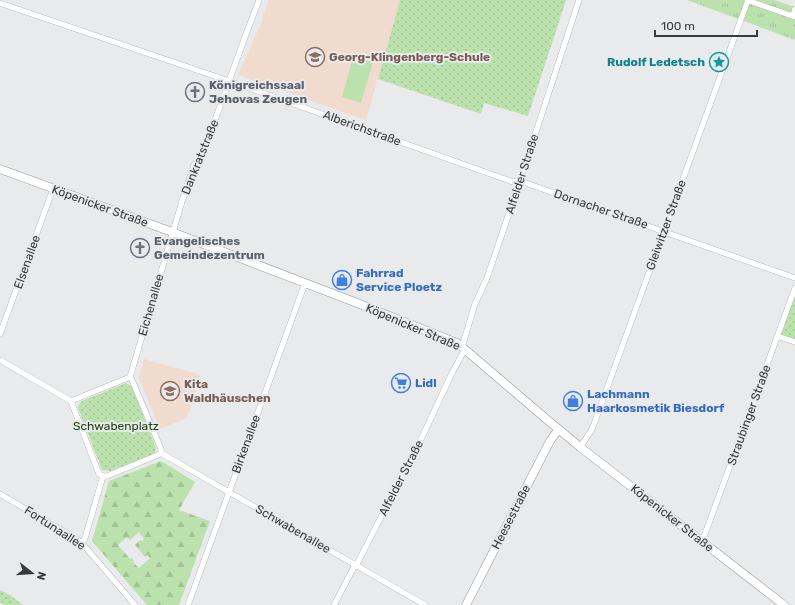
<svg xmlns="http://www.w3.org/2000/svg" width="795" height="605" viewBox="0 0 795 605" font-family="Rubik,sans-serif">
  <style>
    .education { fill: #f1dbce }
    .grass { fill: url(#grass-tufts) }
    .forest { fill: url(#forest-firs); fill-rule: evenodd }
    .park { fill: url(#park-dots) }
    .pitch { fill: #bbe1ad }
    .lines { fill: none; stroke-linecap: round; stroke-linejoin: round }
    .street-casing { stroke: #98999a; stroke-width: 6 }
    .secondary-casing { stroke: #98999a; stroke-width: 9 }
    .street { stroke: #fff; stroke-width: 5.5 }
    .secondary { stroke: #fff; stroke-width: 8 }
    .labels { text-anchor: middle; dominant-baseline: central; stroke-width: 4; stroke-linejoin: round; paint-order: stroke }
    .education-label { font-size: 12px; font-weight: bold; fill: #785e54; stroke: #e9eaeb; text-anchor: start }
    .culture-label { font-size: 12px; font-weight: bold; fill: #0d838f; stroke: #e9eaeb; text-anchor: end }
    .worship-label { font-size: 12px; font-weight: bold; fill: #5b616d; stroke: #e9eaeb; text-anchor: start }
    .street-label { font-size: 12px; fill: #393a3a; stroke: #e9eaeb }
    .shop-label { font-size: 12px; font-weight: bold; fill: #366cbe; stroke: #e9eaeb; text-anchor: start }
    .park-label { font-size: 12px; fill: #1e440c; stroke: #e9eaeb }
  </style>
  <defs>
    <pattern id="grass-tufts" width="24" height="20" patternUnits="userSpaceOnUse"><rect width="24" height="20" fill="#bbe1ad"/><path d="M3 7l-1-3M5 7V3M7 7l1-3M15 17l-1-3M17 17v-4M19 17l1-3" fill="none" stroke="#a2c296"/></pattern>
    <pattern id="forest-firs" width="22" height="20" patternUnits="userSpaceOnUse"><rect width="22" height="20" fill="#bbe1ad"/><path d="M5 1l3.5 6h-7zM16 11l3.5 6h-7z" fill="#a2c296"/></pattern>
    <pattern id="park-dots" width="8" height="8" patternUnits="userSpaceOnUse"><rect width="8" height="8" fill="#bbe1ad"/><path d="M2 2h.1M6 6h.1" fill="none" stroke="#a2c296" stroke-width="1.8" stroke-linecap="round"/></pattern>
  </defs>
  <rect width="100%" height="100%" fill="#e9eaeb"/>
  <path class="education" d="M269,0H400L366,120L238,75L263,19L262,18Z
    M144,359L201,375L187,418L160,429L139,378Z"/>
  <path class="grass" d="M687,0H774L795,7V40Z"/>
  <path class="forest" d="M161,461L195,482L179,510L210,521L179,605H147L92,541L109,481ZM139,532L144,539L142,541L140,540L135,545L145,557L147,555L150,558L139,568L133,562L134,561L132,558L130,559L118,545L127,537L130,540Z"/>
  <path class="park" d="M400,0H566L528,116L484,103L481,114L378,79Z
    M795,295V339L781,334Z
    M126,383L132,387L156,448L154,454L110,471L102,470L78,408L80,403L82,401Z
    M0,590L10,595L23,605H4L0,602Z"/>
  <path class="pitch" d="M353,57L373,62L361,103L342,97Z"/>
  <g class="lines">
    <defs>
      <path id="street" d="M747,0L795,17
        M0,3L229,81L513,182L520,181L795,278
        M793,16L795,9
        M0,334L53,189
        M777,336L795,342
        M462,347L475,304L487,278L520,181L579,0
        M0,360L71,401
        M130,377L183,198L194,165L202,156L245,37L259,0
        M130,377L132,380L161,449V453L158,455L107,476H103L99,474L71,401Z
        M580,447L591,431L594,424L748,0
        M161,453L425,605
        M0,494L65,532L82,543L135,605
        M701,540L705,534L795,288
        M82,543L85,538L103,476
        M188,605L305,283
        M334,605L355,565L358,562L424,433L452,373L465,349"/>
      <path id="secondary" d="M0,169L172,232L352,301L457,343L462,347L544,417L580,447L784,605
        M466,605L550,441L558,430"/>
    </defs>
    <use href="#street" class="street-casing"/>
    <use href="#secondary" class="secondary-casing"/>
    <use href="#street" class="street"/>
    <use href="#secondary" class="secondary"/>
  </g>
  <defs>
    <symbol id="school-ring" viewBox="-11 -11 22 22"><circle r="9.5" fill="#e9eaeb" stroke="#8d6e63" stroke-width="1.5"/><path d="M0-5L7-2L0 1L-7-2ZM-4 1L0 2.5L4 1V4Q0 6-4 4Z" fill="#8d6e63"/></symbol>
    <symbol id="sight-ring" viewBox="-11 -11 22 22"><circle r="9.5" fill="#e9eaeb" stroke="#0f9aa8" stroke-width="1.5"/><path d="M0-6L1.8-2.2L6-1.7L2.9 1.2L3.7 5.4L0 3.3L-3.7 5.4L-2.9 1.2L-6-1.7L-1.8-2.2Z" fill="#0f9aa8"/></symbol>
    <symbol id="church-ring" viewBox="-11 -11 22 22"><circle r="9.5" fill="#e9eaeb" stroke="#6b7280" stroke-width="1.5"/><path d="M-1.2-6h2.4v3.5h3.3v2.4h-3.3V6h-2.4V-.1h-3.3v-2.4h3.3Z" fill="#6b7280"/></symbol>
    <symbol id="shop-ring" viewBox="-11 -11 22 22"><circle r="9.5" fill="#e9eaeb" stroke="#3f7fe0" stroke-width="1.5"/><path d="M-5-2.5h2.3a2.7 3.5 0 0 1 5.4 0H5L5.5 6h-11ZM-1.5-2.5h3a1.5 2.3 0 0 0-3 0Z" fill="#3f7fe0"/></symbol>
    <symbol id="supermarket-ring" viewBox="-11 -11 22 22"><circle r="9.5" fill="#e9eaeb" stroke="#3f7fe0" stroke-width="1.5"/><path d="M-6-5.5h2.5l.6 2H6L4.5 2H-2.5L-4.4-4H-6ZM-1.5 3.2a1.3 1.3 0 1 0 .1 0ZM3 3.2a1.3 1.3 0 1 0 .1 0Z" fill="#3f7fe0"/></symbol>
  </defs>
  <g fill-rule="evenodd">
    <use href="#school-ring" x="304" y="46" width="22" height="22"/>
    <use href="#sight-ring" x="708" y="51" width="22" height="22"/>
    <use href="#church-ring" x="184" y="81" width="22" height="22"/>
    <use href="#church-ring" x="129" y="237" width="22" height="22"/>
    <use href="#shop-ring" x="331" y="269" width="22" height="22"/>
    <use href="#supermarket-ring" x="390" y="372" width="22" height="22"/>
    <use href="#school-ring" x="159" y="380" width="22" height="22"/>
    <use href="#shop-ring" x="562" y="390" width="22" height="22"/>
  </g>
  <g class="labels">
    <g class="education-label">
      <text x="329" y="57">Georg-Klingenberg-Schule</text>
      <text x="184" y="384">Kita<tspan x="184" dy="14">Waldhäuschen</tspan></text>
    </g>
    <g class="culture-label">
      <text x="705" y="62">Rudolf Ledetsch</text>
    </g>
    <g class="worship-label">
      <text x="209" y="85">Königreichssaal<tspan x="209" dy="14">Jehovas Zeugen</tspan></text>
      <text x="154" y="241">Evangelisches<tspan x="154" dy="14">Gemeindezentrum</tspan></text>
    </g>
    <g class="street-label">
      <text transform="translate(362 128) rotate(20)">Alberichstraße</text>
      <text transform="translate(200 157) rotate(-68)">Dankratstraße</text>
      <text transform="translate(522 174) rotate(-72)">Alfelder Straße</text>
      <text transform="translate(100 206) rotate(20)">Köpenicker Straße</text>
      <text transform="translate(601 209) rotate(19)">Dornacher Straße</text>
      <text transform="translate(666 225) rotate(-70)">Gleiwitzer Straße</text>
      <text transform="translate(27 262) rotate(-70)">Elsenallee</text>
      <text transform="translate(151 305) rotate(-74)">Eichenallee</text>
      <text transform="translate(413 327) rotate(23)">Köpenicker Straße</text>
      <text transform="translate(749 415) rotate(-70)">Straubinger Straße</text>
      <text transform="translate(246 444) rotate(-70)">Birkenallee</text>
      <text transform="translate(401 478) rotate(-63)">Alfelder Straße</text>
      <text transform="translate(511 517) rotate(-63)">Heesestraße</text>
      <text transform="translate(672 518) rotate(38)">Köpenicker Straße</text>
      <text transform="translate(55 528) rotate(33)">Fortunaallee</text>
      <text transform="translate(293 529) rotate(30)">Schwabenallee</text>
    </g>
    <g class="shop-label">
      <text x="356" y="273">Fahrrad<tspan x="356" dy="14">Service Ploetz</tspan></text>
      <text x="415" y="383">Lidl</text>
      <text x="587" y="394">Lachmann<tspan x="587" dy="14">Haarkosmetik Biesdorf</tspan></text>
    </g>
    <g class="park-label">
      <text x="116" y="426">Schwabenplatz</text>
    </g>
  </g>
  <g transform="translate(32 573) rotate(107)" stroke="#e9eaeb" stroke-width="3" paint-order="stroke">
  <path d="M0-3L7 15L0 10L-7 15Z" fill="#393a3a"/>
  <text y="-6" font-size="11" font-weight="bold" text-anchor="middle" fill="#393a3a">N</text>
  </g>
  <path d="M655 30v6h102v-6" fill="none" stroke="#393a3a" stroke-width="2"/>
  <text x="661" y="30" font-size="12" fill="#393a3a" stroke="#e9eaeb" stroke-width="3" paint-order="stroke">100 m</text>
</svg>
